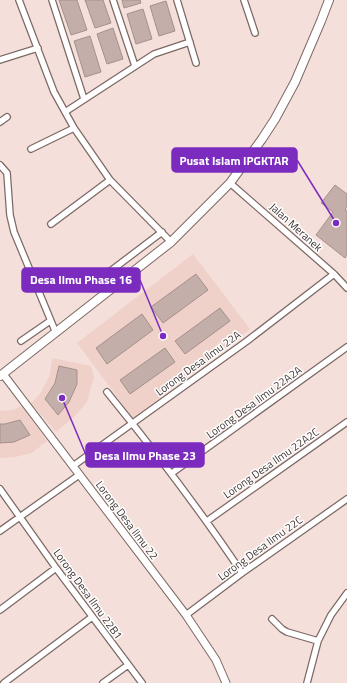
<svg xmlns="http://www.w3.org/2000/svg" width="347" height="683" viewBox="0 0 347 683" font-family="'Titillium Web',sans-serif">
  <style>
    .built { fill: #efd1c9 }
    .building { fill: #c3aea9; stroke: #a5908b }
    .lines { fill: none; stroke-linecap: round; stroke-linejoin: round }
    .minor-casing { stroke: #7d6965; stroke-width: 8 }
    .tertiary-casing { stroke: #7d6965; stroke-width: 9 }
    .secondary-casing { stroke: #7d6965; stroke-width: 10 }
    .minor { stroke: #fff; stroke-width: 5.5 }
    .tertiary { stroke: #fff; stroke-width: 7 }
    .secondary { stroke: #fff; stroke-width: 8 }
    .labels { text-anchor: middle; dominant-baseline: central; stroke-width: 3; stroke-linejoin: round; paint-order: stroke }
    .street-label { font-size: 11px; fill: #3e3533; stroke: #fff }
    .leader { fill: none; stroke: #7b2cbf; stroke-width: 1.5 }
    .callout-dot { fill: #7b2cbf; stroke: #fff; stroke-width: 1.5 }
    .callout { fill: #7b2cbf; stroke: #7b2cbf; stroke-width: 1.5 }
    .callout-label { font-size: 12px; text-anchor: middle; font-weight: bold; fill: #fff }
  </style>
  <rect width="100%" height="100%" fill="#f5dfda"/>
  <path class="built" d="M193,254L250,329L133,418L77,343Z
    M52,358L91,366L94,377L87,402L75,416L56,432L31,403L40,394L50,375Z
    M22,406L47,441L32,453L15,457L0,458V411L12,410Z"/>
  <path class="building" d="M59,0H77L87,30L71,35Z
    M85,0H103L111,23L95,28Z
    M122,0H140L141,3L124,8Z
    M166,1L175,31L159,36L150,6Z
    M143,9L152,39L136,44L127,14Z
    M113,28L123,59L107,64L97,34Z
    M90,36L101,72L85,77L74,41Z
    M335,185L347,194V206L345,210L347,211V255L345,258L316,235L333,212L321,203Z
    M196,274L208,290L163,323L151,307Z
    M220,308L230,321L185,354L175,341Z
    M142,314L153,330L107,364L96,348Z
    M165,348L175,362L130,394L120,380Z
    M59,366L77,370V384L69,402L58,415L45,399L55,383Z
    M20,420L30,435L14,442L0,443V424H5Z"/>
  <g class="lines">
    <defs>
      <path id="minor" d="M19,0L54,92L74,128L110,180L171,242
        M52,0L84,99
        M113,0L135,66
        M177,0L196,63
        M244,0L255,33
        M0,60L38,48
        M65,112L154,54L190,42
        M0,122L7,117
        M31,149L74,128
        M0,165L7,173L10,215L14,232L56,333
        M230,183L334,274L347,288
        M51,224L110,180
        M96,282L162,232
        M21,341L50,321
        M107,392C155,451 200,510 242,573
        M73,466L247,341L334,274
        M172,473L347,347
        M0,489L56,568L142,683
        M207,521L347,422
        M0,531L79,475
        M0,610L56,568
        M186,615L242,573L347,499
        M272,619L282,629L287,632L318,641
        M4,683L92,617
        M103,683L128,665
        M307,683L318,641L331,615L347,593"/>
      <path id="tertiary" d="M3,374L186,615L216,660L226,683"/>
      <path id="secondary" d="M0,376L171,242L230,183L262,139L275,119L295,82L321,21L329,0"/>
    </defs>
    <use href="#minor" class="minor-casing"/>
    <use href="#tertiary" class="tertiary-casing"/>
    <use href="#secondary" class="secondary-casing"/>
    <use href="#minor" class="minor"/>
    <use href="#tertiary" class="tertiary"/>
    <use href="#secondary" class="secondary"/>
  </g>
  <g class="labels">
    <g class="street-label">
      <text transform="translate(296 227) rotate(42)">Jalan Meranek</text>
      <text transform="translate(198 363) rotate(-36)">Lorong Desa Ilmu 22A</text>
      <text transform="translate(254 402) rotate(-36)">Lorong Desa Ilmu 22A2A</text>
      <text transform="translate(271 463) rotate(-35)">Lorong Desa Ilmu 22A2C</text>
      <text transform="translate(127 520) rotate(53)">Lorong Desa Ilmu 22</text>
      <text transform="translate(260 548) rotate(-36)">Lorong Desa Ilmu 22C</text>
      <text transform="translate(88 594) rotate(54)">Lorong Desa Ilmu 22B1</text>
    </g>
  </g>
  <path class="leader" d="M336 223L297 160M163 336L140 280M62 398L86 455"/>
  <g class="callout-dot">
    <circle cx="336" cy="223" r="4"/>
    <circle cx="163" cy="336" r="4"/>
    <circle cx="62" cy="398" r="4"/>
  </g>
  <g class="callout">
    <rect x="172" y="148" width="125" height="24" rx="4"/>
    <rect x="22" y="268" width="118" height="24" rx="4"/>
    <rect x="86" y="443" width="118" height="24" rx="4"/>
  </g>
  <g class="callout-label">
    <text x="234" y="165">Pusat Islam IPGKTAR</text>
    <text x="81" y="284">Desa Ilmu Phase 16</text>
    <text x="145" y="460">Desa Ilmu Phase 23</text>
  </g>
</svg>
